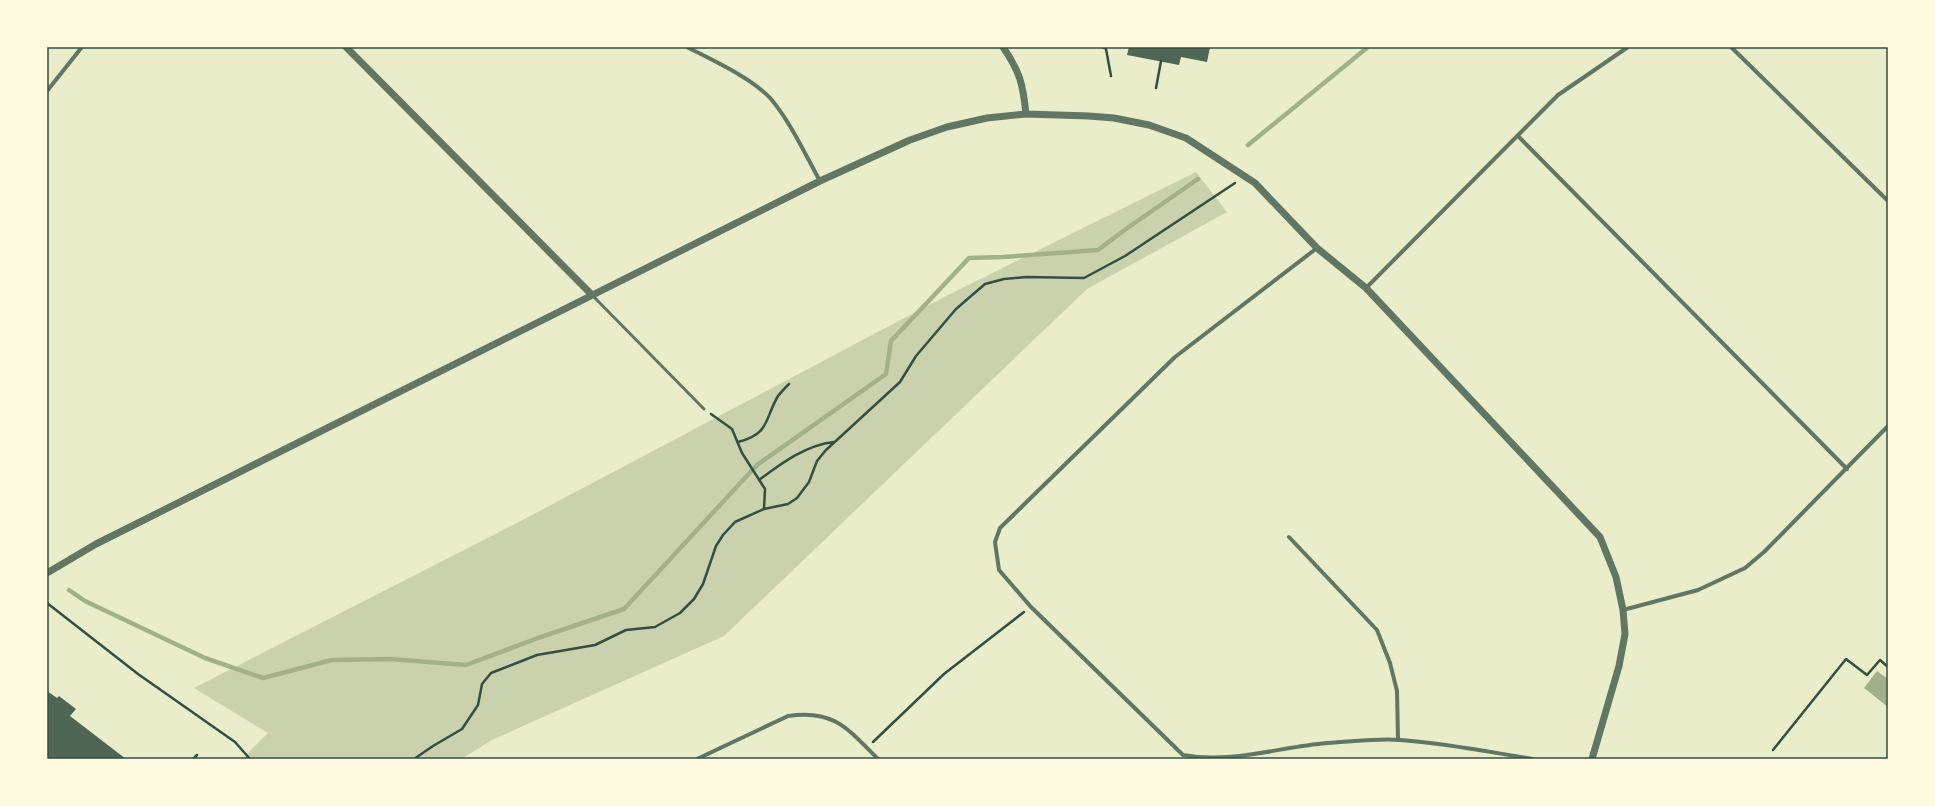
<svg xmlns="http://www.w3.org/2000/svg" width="1935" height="806" viewBox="0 0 1935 806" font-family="'DM Sans',sans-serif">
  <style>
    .green { fill: #cad2ad }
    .water { fill: #a3b18a }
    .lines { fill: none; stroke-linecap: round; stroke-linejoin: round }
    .stream { stroke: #a3b18a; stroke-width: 4.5 }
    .building { fill: #4f6655 }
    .path { stroke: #344e41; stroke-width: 2.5 }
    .service { stroke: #617663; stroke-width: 3 }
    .minor { stroke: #617663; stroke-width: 4 }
    .tertiary { stroke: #617663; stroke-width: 7 }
    .neatline { fill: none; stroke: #344e41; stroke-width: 1.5 }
  </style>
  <rect width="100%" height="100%" fill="#e9edc9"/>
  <path class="green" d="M1196,172L1227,212L1087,289L724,636L492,740L461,759H242L268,733L194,688L513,525L944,297Z"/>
  <path class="water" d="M1877,671L1888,679V707L1864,688Z"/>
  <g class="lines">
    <path class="stream" d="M1248,145L1368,47
      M69,590L85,601L205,658L263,678L332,660L390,659L466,665L538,638L624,609L757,465L886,374L891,341L969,258L1003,257L1098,250L1126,229L1198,179"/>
  </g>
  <path class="building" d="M1129,47H1210L1207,62L1181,57L1179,65L1127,55Z
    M47,691L57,698L59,696L76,709L70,716L126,759H47Z"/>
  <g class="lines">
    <path class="path" d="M1102,47L1106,49L1111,76
      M1156,88L1161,61
      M711,414L732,429L742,453L765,489L764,509
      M738,442C770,434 764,420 778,396C781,392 785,388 789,384
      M759,480C782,463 806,445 834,442
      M47,603L138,674L235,742L250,759
      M873,742L944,674L1024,612
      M1773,750L1846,659L1867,675L1880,660L1888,667
      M193,759L197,755
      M414,759L433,746L462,729L478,705L482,684L491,673L537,655L595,645L626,630L655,627L680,613L694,599L703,584L716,546L723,535L735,522L764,509L788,504L797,498L809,482L817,461L826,450L900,382L916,356L956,309L985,284L1004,279L1026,277L1084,278L1125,256L1235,183"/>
    <path class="service" d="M593,296L704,409"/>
    <path class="minor" d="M687,47C712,60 752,78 771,99C791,123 805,154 820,181
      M1731,47L1888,201
      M47,91L82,47
      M1518,136L1847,469
      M1317,248L1175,357L1000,528L995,542L999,570L1031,607L1183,755C1232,764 1279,747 1327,743C1351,742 1377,738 1400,740C1445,743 1489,752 1533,759
      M1366,288L1558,95L1628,47
      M1289,537L1377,630L1390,663L1397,691L1398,740
      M1623,610L1698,590L1745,568L1764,552L1888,426
      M697,759L788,716C834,709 848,729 878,759"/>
    <path class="tertiary" d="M346,47L591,294
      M1003,47C1020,72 1023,84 1026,114
      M47,573L96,544L820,181L910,140L947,127L987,118L1026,114L1089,116L1114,118L1149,125L1186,138L1255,183L1317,248L1366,288L1600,537L1616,577L1623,610L1625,634L1619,666L1592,759"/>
  </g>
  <rect width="1935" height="806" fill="none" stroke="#fefae0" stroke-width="96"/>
  <rect x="48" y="48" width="1839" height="710" class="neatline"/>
</svg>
